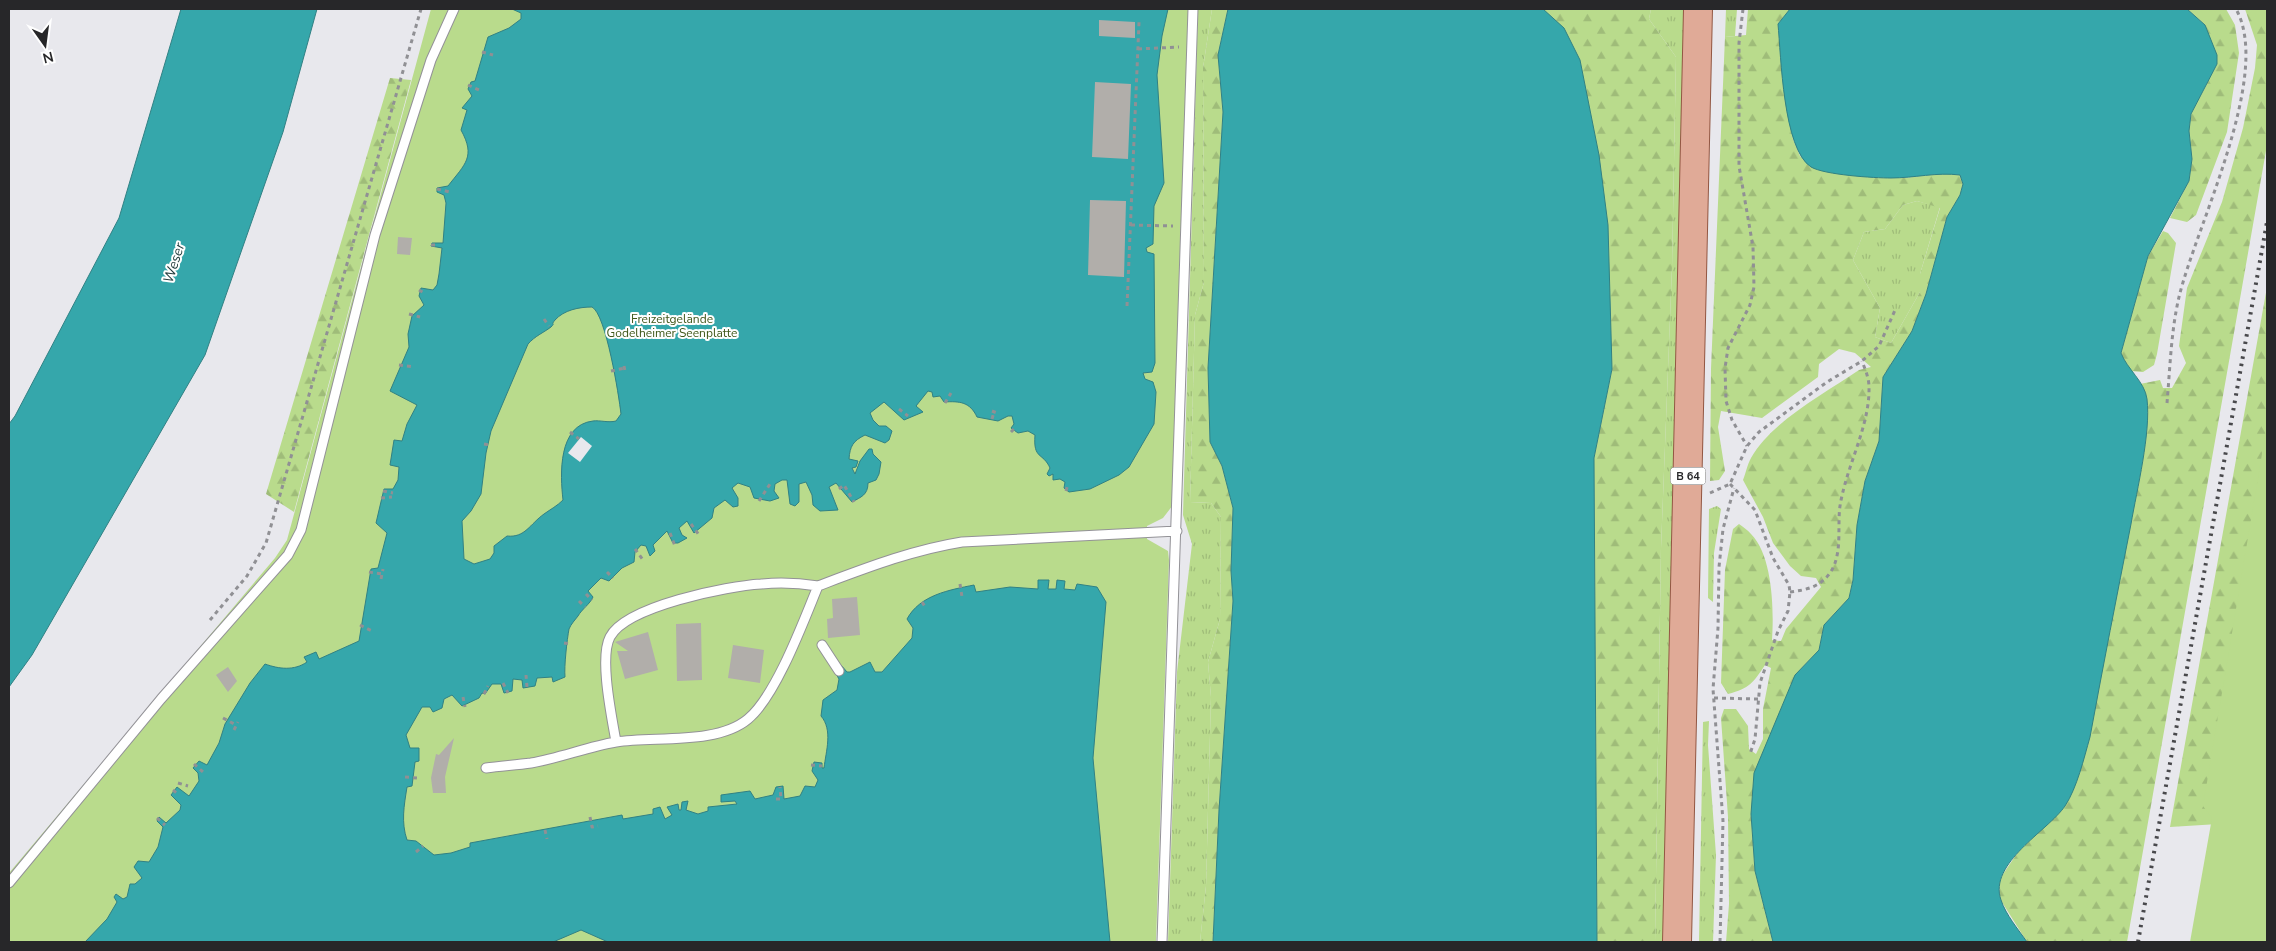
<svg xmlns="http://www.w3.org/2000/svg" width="2276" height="951" viewBox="0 0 2276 951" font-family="'Nunito Sans',sans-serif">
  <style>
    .grass { fill: url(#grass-tufts) }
    .forest { fill: url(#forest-firs); fill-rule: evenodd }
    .park { fill: #b9db8c }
    .water { fill: #35a7ab; stroke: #318184; fill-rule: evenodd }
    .pier { fill: #e8e8ed }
    .building { fill: #b1aeaa }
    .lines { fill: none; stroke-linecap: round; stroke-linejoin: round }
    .service-casing { stroke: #939297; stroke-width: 11 }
    .primary-casing { stroke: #925743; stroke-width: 30 }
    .path { stroke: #909094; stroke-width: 3; stroke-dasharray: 4 4; stroke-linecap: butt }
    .service { stroke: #fff; stroke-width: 9 }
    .primary { stroke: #e0aa97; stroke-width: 28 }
    .rail { stroke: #49494c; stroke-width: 4; stroke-dasharray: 2.5 5; stroke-linecap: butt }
    .labels { text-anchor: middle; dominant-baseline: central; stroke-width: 4; stroke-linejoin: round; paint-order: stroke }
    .shield { fill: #fff; stroke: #686869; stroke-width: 1 }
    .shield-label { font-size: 11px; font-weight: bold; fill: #272729 }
    .park-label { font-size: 12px; fill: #3f5719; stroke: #fff }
    .water-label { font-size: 14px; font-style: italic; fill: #233c3d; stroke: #fff }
  </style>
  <defs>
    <pattern id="grass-tufts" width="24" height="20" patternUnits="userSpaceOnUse" patternTransform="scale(1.25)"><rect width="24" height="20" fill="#b9db8c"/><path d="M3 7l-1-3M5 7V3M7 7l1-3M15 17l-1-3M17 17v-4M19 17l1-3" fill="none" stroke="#9fbc79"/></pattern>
    <pattern id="forest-firs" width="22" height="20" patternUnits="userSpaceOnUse" patternTransform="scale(1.25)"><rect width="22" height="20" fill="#b9db8c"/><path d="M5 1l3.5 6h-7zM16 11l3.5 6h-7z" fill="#9fbc79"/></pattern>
  </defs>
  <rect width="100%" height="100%" fill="#e8e8ed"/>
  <path class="grass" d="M1198,9H1212L1203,68L1204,282L1195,315L1190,502L1211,503L1221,517L1220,619L1208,662L1211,697L1206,886L1200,942H1168L1177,672L1192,544L1183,515Z
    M1651,9H1688L1666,942H1655L1661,548L1672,267L1676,57L1649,19Z
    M1726,9H1737L1735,36L1725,37Z
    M1917,201L1940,207L1920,274V292L1891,343L1875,337L1880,308L1853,260L1864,232L1885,229L1903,205Z
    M1717,506L1721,509L1714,553L1713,602L1708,598L1709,509Z
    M1709,721L1708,745L1716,855L1713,942H1699L1703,722Z"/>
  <path class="forest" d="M1212,9H1228L1218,55L1223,112L1208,368L1210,442L1222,466L1233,508L1231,570L1233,601L1219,810L1213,942H1200L1206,886L1211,697L1208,662L1220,619L1221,517L1211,503L1190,502L1195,315L1204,282L1203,68Z
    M1543,9H1651L1649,19L1676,57L1672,267L1661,548L1655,942H1597L1594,458L1612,369Z
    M1748,9H1790L1778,24L1793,139L1800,156L1812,167L1904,178L1946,173L1960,175L1963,184L1960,195L1947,217L1926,294L1912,331L1883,377L1879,441L1865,481L1857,525L1853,580L1849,598L1824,625L1819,650L1795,675L1751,814L1755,871L1773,942H1726L1729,904L1728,817L1721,718L1724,709H1736L1748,726L1749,749L1756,754L1763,739V709L1771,668L1765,665C1753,683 1750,688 1728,694L1721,683L1725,570L1733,529L1739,524C1743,527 1748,530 1751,534C1773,556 1774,611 1772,640L1781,641L1786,629L1821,587L1816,578L1801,576L1790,566L1773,543L1763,517L1743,480C1746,473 1747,465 1751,458C1772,421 1824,394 1859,370L1871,367L1855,353L1839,349L1819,364L1818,377L1762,418L1721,411L1718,427L1725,471L1719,480L1710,481L1711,369L1725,37L1746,35ZM1917,201L1940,208L1920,274V292L1891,343L1875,337L1880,308L1853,260L1864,232L1885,229L1903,205Z
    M2187,9H2226L2235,25L2239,53L2227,132L2196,215L2187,222L2170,218L2189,181L2192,159L2189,131L2191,114L2217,64L2205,25Z
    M2245,9H2267V145L2127,942H2027L2000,899L1999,880L2018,852L2065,806L2140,475C2144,446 2153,412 2140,384L2160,380L2163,388H2172L2186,363L2179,346L2187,288L2222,202L2243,128L2255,68L2257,45Z
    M390,78L411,80L294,512L266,494Z
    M2163,231L2168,233L2176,243L2157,354L2154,365L2143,372L2130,371L2125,365L2121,353L2148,256Z
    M2267,287V821L2170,827Z"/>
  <path class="park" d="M431,9H1190L1181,221L1173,505L1163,518L1147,526V539L1168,551L1169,560L1156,942H9V873L275,558L287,540Z
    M2267,424V942H2190L2212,818L2203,806Z"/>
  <path class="water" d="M181,9H317L283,132L205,355L32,655L9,687V424L15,416L119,218Z
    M512,9H1168L1162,36L1157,75L1164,183L1154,206L1153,244L1146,248L1147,252L1154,254L1155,363L1152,372L1143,373L1145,379L1153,382L1156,392L1154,424L1129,467L1119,475L1090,489L1069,492L1064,488L1065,482L1060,479L1053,480V474L1049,476L1047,474L1050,468C1043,452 1033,460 1035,435L1028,431L1018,433L1011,428L1014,424L1012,416H1008L998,421L977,417C970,402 960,401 944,402L940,396L933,397L932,392L928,391L916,406L923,412L904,420L884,402L870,413L873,420L879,426H886L892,431L889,440L885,443L865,435C853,441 850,446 849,459L858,461L856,467L852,468L855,474L860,461L869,449H872L873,454L881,462L879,474L876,480L868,483C868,495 861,497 852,502L836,483L829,487L838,510L820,511L813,505L812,495L806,482L799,484V502L795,506L790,504L787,480H782L775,484L774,491L779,498L770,501L754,498L750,487L738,483L732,488L738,498V506L733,507L725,500L714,508L712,518L694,533L687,521L679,528L682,535L687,538L678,543H673L667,531L653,545L655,551L650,556L646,546L641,545L635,552L634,562L622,568L609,581L601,578L588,591L593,597C590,604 582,609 578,616C575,620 571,624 569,629C567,640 564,666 565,677L553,682L552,677L537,678L535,686L523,688L522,680L513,679L512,691L504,693L501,684H492L485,694L482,693L479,698L462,706L452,695L444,699L442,708L433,712L430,707H422L406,735L410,748H419V761L415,762L412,786L407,787C404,806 401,822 407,840L416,841L434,855L451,853L470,847V843L622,815L623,819L653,814V809L660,807L665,819L672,815L667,807L678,804L679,810H681L682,802L688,801L686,810L698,814L708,811V807L737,804L735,801L721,802V795L750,791L755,799L773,795L776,787L783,786L784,799L800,796L805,786L815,787L818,780L812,771L814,762L822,763V768H824C826,751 833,730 821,716L823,700L837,690L839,679L833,669L841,665L847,672H850L870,662L875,672H882L912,638L913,628L907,619C920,595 949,590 974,585L976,592L1010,587L1038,589V580H1049L1048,589H1056L1057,580L1065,581L1064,589L1075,590L1077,584L1097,587L1106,602L1093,758L1110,942H608L581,930L553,942H85L107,919L117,902L114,897L116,894L123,899L127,897L130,884H135L142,878L134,867L138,861L149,862L158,847L163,827L157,821L159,817L166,823L180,810L181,805L171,795L177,787L189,796L199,781L198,773L193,768L199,761L207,765L219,743L225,724L250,683L265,664C279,669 294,671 307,662L304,657L316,652L319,659L359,641L371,569L378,568L387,533L376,523L384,489H393L398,480L399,467L390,465L394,440L402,441L407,424L417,405L390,391L409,347L408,334L412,316L424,305L419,296L421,288L433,290L437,285L439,274L442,248L431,246L432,243H443L446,203L444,195L437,192V188L448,186C465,164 476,157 461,130L467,110L462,108L472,96L468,89L471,82L475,81L488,37L509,28L521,19V13ZM592,307C606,314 619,396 621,414L616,421C608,423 600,420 593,421C558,425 560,474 563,500C557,506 551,509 544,514C530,524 525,538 507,536L494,546V553L490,559L474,564L464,559L462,521L471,511L481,494L486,453L491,431L528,344C535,336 543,333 551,327C556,322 550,326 555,320C564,310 579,307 592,307Z
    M1228,9H1543L1564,28L1580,60L1599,155L1608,225L1612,369L1594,458L1597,942H1213L1219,810L1233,601L1231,571L1233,508L1222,466L1210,442L1208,368L1223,112L1218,55Z
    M1790,9H2187L2205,25L2217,55V64L2191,114L2189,131L2192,159L2189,181L2148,256L2121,353C2127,369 2145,382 2147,399C2151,433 2137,489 2131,524C2117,595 2103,666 2090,737C2084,758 2077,788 2065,806C2048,831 1988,863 2001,900C2006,915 2018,929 2027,942H1773L1755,871L1751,814L1754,773L1795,675L1819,650L1824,625L1849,598L1853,580L1857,525L1865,481L1879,441L1883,377L1912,331L1926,294L1947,217L1960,195L1963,184L1960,175C1937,172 1914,178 1891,178C1874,178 1825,175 1811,167C1783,149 1781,56 1778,24Z"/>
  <path class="pier" d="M581,437L592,446L580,462L568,453Z"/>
  <path class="building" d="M1099,20L1135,22V38L1099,36Z
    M1095,82L1131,84L1128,159L1092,157Z
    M1090,200L1126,201L1124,277L1088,275Z
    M398,237L412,238L410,255L397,254Z
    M857,597L860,635L828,638L827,619L833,618L832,599Z
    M701,623L702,680L677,681L676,624Z
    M648,632L658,670L625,679L617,651H628L615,642Z
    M733,645L764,650L760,683L728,678Z
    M228,667L237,681L228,692L216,675Z
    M454,738L445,777L446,793H433L431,778L436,754L439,755Z"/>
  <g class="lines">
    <defs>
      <path id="service" d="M822,645L839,671
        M616,742C612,718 599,658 610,637C626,606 728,586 761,584C781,582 799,583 818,586
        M486,768C501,766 516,765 531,763C560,758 587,747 616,742C655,736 717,745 748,719C776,696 804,620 818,586C866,568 912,550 962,542L1177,531
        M9,883L161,699L288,555L301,530L375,235L431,60L454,9
        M1162,942L1193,9"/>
      <path id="primary" d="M1677,942L1698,9"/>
    </defs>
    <use href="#service" class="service-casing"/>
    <use href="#primary" class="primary-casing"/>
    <path class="path" d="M1743,9L1739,43V166L1753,247L1754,287L1750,305L1728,348L1725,368L1726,401L1732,420L1747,446
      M1138,49L1179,47
      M482,52L493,55
      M468,85L479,90
      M437,189L450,192
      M1131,225L1173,226
      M431,245H439
      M419,290L424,293
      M1127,306L1139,22
      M409,314L420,317
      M544,319L549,326
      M399,365L414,367
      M624,366L625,371
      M611,371L625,368
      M945,403L951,393
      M2167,403C2170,369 2171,331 2179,297C2196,226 2273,75 2236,9
      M899,409L908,416
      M992,411L997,413
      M992,419L994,412
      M570,432L579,439
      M1011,432L1014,429
      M484,444L490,445
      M1730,484L1755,510L1773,558L1789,585L1790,592L1788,611L1778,631L1760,683L1755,739L1750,754
      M839,489L844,485L854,502
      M383,491L393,493
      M1066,491L1068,484
      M1710,493L1730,484L1747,446L1759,432L1827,382L1862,361L1879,346L1896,308
      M381,498L392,497
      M759,501L770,484
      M691,524L699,535
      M670,533L675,546
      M635,549L643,560
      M369,572L382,574
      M607,572L613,578
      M381,579L383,569
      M960,584L962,597
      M1790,592C1806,590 1820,587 1830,573C1843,554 1837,527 1840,506C1846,467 1870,426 1869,387C1869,378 1865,369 1862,361
      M586,594L592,600
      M579,601L585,607
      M922,602L926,608
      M210,620L247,576L266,543L421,9
      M360,625L374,632
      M564,643L571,644
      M526,675L527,687
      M503,683L508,693
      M484,694L488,686
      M463,697L465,707
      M1714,698L1758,699
      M223,718L236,725
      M234,730L238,722
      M194,764L203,772
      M811,765L822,766
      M405,777L417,778
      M178,783L188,786
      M173,790L179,795
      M776,799H781L780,787
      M590,817L592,827L598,826
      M157,818L165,825
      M545,830L547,839
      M416,852L423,846
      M1720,942L1723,821L1713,689L1718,628L1719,567L1723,529L1734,488"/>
    <use href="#service" class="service"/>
    <use href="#primary" class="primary"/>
    <path class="rail" d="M2138,942L2267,222"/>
  </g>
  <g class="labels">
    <rect class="shield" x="1670.5" y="467.5" width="35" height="17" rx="4"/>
    <g class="shield-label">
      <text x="1688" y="476">B 64</text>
    </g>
    <g class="park-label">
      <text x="672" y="319">Freizeitgelände<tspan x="672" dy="14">Godelheimer Seenplatte</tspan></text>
    </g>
    <g class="water-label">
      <text transform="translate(174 263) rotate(-72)">Weser</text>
    </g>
  </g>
  <rect width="2276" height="951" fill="none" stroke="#272729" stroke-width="20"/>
  <g transform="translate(45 45) rotate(166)" stroke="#ffffff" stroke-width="4" paint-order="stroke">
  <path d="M0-4L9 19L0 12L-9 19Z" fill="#272729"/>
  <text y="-8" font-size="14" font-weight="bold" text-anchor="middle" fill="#272729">N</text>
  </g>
</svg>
